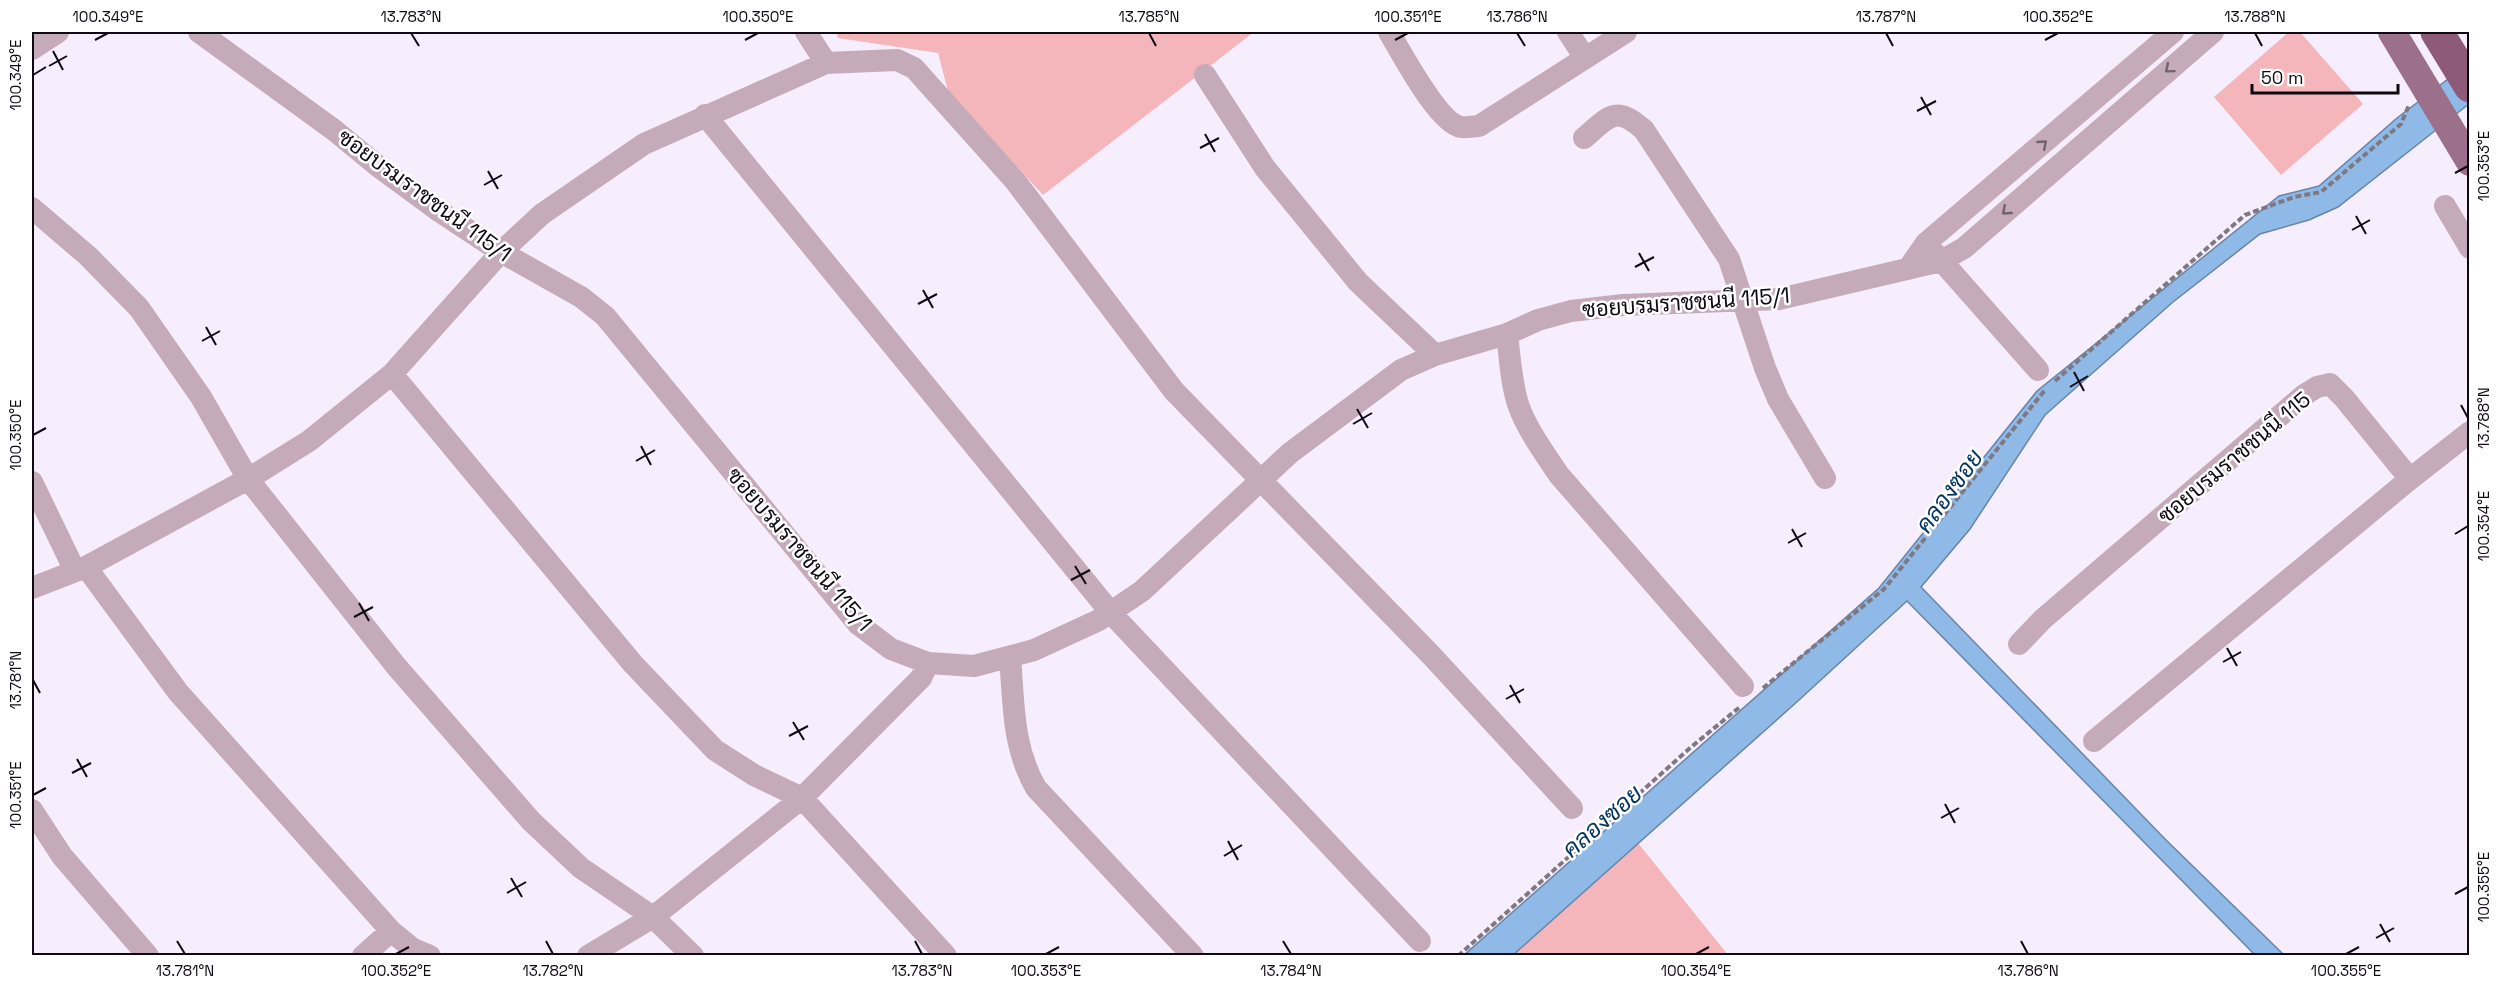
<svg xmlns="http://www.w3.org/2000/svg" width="2501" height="987" viewBox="0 0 2501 987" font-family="'Space Grotesk',Sarabun,sans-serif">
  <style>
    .green { fill: #f4b5bb }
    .water { fill: #8fb9e7; stroke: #6984a7; stroke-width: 1.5 }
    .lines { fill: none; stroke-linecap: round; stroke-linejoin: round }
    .path { stroke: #7e7883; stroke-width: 4; stroke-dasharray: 6 3; stroke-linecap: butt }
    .minor { stroke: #c5abba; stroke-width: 22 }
    .major { stroke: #9c708b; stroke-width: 28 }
    .highway { stroke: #8d5a7a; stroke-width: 33 }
    .oneway { stroke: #73636e }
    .ticks { fill: none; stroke: #0f0a12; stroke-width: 2 }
    .labels { text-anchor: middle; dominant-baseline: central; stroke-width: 5; stroke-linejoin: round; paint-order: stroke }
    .street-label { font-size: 22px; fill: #0f0a12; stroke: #fff }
    .water-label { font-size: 24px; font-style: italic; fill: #04355e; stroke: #fff }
    .neatline { fill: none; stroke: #0f0a12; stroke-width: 2 }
    .ticks-label { font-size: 15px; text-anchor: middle; fill: #0f0a12 }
  </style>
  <rect width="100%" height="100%" fill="#f6eefd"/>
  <path class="green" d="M836,32H1254L1043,195L948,91L938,53L838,38Z
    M2289,32H2300L2363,104L2281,175L2214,97Z
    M1638,843L1728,955L1513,956Z"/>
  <path class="water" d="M2469,63V104L2338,207L2309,220L2260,234L2173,302L2045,415L1970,529L1921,587L2165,839L2284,955H2255L1907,601L1799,700L1513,955L1463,956L1879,588L2037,391L2279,196L2319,186L2397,118Z"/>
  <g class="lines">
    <path class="path" d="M2055,381L2245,215L2294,197L2321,192L2401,124L2409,105
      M1763,688L1884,589L2045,390
      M1458,956L1690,748L1741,706"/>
    <path class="minor" d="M199,32L334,130L379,167L436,209L501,252L581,297L605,316L858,624L891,649L928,663L974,666L1034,650L1099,620L1142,591L1290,453L1401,370L1435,355L1507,334L1538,320L1571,311L1623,305L1779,299L1941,261L1964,248L2213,32
      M806,32L826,63
      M1389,32C1401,52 1438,123 1461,127C1466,128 1474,126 1479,126L1626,32
      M1568,32L1585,58
      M32,49L58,32
      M1205,75L1265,168L1358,282L1435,355
      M705,115L1111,613L1420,941
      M1584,138C1609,117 1615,104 1644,130L1729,259L1765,368L1778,399L1825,478
      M2445,206L2470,248
      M32,208L88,256L139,308L201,397L248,479L396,666L531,821L581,868L653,917L693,956
      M1932,250L2038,370
      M1908,269L1926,243L2173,32
      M1507,334C1510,358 1511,384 1519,407C1528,431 1545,454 1559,475L1743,686
      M392,374L633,664L715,750L754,775L802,798L946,956
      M32,482L75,571
      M86,567L178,692L391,931L413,949L430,956
      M32,588L86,567L248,479L309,441L392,374L501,252L542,214L644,144L826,63L897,60L914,68L1016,182L1174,391L1431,655L1572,808
      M2019,644L2043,619L2304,395L2317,387L2330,384L2344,398L2410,479L2470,432
      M1010,657C1014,704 1012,746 1036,788L1193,956
      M2094,741L2410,479
      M32,810L62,856L148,956
      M363,956L391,931
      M588,956L653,917L802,798L921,678L928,663"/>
    <path class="major" d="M2392,32L2470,162"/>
    <path class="highway" d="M2437,32L2470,86"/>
  </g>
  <defs><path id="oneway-chevron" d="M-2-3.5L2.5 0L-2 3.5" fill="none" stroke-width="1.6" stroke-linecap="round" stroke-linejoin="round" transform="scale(1.5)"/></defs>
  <g class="oneway">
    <use href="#oneway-chevron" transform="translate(2169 69) rotate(140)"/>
    <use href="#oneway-chevron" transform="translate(2043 144) rotate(-41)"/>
    <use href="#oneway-chevron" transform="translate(2006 211) rotate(139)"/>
  </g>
  <path class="ticks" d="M411,33L419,46M1149,33L1156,46M1517,33L1525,46M1886,33L1893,46M2255,33L2262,46M95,40L108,33M745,40L758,33M1395,40L1408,33M2045,40L2058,33M53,51L63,70M49,66L67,56M33,75L46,67M1921,97L1931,115M1917,111L1936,101M1205,134L1215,152M1200,148L1219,138M488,171L498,189M2455,173L2468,166M484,185L502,175M2356,216L2366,234M2352,230L2370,220M1639,253L1649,271M1635,267L1654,257M923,290L933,308M918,304L937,294M206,327L216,345M202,341L220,331M2074,372L2084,391M2070,387L2088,376M2461,405L2468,418M1357,409L1368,428M1353,424L1372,413M33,435L46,428M641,446L651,465M636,461L655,450M1792,529L1802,547M2455,534L2468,526M1788,543L1806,533M1075,566L1086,584M1071,580L1090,570M359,603L369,621M354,617L373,607M2227,648L2237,666M2223,662L2241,652M33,680L40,693M1510,685L1520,703M1506,699L1524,689M793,722L804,740M789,736L808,726M77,759L87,777M72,773L91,763M33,795L46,788M1945,804L1955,823M1941,818L1959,808M1228,841L1238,860M1224,856L1242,845M511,878L522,897M507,893L526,882M2455,894L2468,887M2380,924L2390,942M2376,938L2394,928M177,941L185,954M546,941L553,954M915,941L922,954M1283,941L1291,954M2021,941L2028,954M396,954L409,947M1046,954L1059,947M1696,954L1709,947M2346,954L2359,947"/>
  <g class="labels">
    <g class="street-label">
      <text transform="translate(425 195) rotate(36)">ซอยบรมราชชนนี 115/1</text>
      <text transform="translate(1686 302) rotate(-4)">ซอยบรมราชชนนี 115/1</text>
      <text transform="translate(2234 457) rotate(-40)">ซอยบรมราชชนนี 115</text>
      <text transform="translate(800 549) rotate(49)">ซอยบรมราชชนนี 115/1</text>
    </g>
    <g class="water-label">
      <text transform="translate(1949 491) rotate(-54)">คลองซอย</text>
      <text transform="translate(1602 821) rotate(-41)">คลองซอย</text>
    </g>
  </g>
  <rect width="2501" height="987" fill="none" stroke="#ffffff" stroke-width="66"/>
  <path d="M2252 84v9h146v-9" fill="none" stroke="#0f0a12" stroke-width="3"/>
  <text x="2261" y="84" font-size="18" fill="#0f0a12" stroke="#ffffff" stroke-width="4.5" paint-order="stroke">50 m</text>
  <rect x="33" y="33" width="2435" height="921" class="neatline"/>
  <g class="ticks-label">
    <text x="108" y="22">100.349°E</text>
    <text x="411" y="22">13.783°N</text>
    <text x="758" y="22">100.350°E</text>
    <text x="1149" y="22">13.785°N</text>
    <text x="1408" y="22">100.351°E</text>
    <text x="1517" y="22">13.786°N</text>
    <text x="1886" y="22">13.787°N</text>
    <text x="2058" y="22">100.352°E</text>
    <text x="2255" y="22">13.788°N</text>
    <text transform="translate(16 75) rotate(-90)" y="5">100.349°E</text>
    <text transform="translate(2484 166) rotate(-90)" y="5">100.353°E</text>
    <text transform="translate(2484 418) rotate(-90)" y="5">13.788°N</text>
    <text transform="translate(16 435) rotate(-90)" y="5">100.350°E</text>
    <text transform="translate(2484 526) rotate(-90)" y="5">100.354°E</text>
    <text transform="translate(16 680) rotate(-90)" y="5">13.781°N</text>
    <text transform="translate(16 795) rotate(-90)" y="5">100.351°E</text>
    <text transform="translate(2484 887) rotate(-90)" y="5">100.355°E</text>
    <text x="185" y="976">13.781°N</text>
    <text x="396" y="976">100.352°E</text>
    <text x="553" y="976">13.782°N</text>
    <text x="922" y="976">13.783°N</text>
    <text x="1046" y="976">100.353°E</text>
    <text x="1291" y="976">13.784°N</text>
    <text x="1696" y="976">100.354°E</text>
    <text x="2028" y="976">13.786°N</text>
    <text x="2346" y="976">100.355°E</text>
  </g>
</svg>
